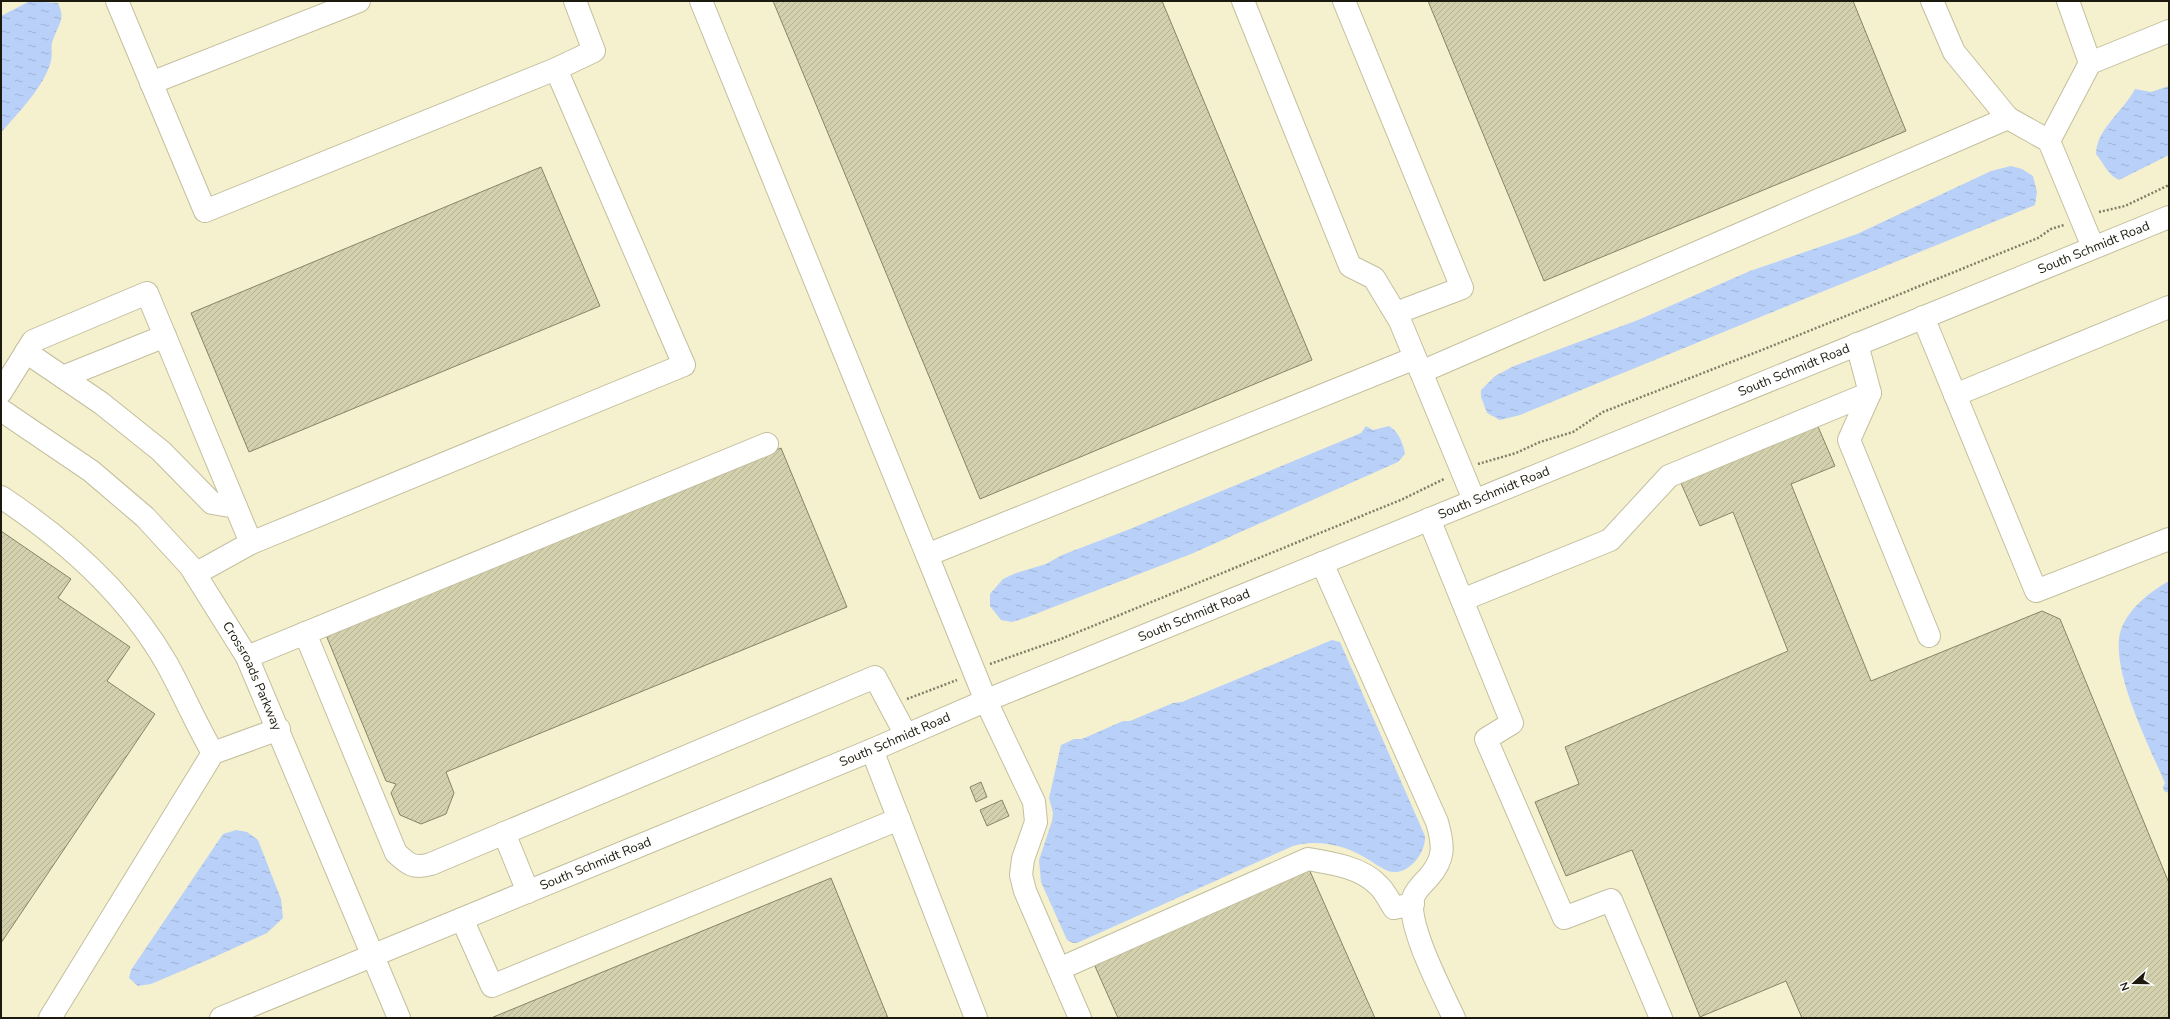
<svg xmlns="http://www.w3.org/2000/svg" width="2170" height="1019" viewBox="0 0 2170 1019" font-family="'Nunito Sans',sans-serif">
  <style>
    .water { fill: url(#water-ripples) }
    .building { fill: url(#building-hatch); stroke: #888566 }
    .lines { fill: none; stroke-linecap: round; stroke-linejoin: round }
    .minor-casing { stroke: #c3bf9e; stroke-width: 24 }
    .path { stroke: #817e68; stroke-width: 2.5; stroke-dasharray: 2 2; stroke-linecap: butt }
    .minor { stroke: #fff; stroke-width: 22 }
    .labels { text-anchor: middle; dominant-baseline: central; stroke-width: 3.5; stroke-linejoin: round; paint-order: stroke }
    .street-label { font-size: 13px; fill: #1c1a0e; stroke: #fff }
  </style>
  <defs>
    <pattern id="water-ripples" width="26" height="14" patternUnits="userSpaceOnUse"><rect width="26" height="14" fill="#b9d0f9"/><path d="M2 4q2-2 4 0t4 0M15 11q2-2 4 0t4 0" fill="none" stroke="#9eb2d4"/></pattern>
    <pattern id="building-hatch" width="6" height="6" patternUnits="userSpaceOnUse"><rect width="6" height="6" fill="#d3d0ae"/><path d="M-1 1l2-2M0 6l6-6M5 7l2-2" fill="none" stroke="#b5b294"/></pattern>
  </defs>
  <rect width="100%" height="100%" fill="#f5f1cf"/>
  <path class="water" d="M30,1L58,3C66,20 58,24 53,40C50,46 53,54 51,61C43,89 19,111 1,133V16Z
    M2169,86V155L2119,180C2108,175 2104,164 2096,154C2097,128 2123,112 2135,89L2151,92Z
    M2011,166L2022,169L2033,176L2037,192L2035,205L1520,415L1500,420L1487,413L1481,397V390L1495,376L1514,366L1638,320L1750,271L1857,234L1991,171Z
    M1366,426L1373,430L1389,426C1399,432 1403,443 1405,454L1398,462L1191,554L1025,618L1012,622L1001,620L990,606V594L1003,579L1016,573L1046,564L1062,555L1130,529L1361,433Z
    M2169,581V793L2164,791L2163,787L2165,783C2149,746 2115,679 2119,639C2122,613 2148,593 2169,581Z
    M1332,640L1340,642L1425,836C1426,854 1407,877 1388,871C1380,868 1372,861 1364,857C1344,845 1316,839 1293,846L1077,943H1073L1067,940L1041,882L1039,860L1052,821L1053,813L1049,798L1061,745L1074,739H1082L1123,721H1130L1173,703L1182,702Z
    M236,830L247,832L258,840L281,899L283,918L267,933L210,959L151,984L138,986L129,978L131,970L223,834Z"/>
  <path class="building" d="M773,1H1162L1312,360L980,499Z
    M1428,1H1853L1906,131L1544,281Z
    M541,167L600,306L249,452L191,313Z
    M1816,422L1835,466L1791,484L1871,681L2042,611L2060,619L2169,883V1018H1802L1786,981L1700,1017L1632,850L1566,876L1535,802L1579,784L1565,747L1788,651L1733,512L1700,526L1680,481Z
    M781,448L847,607L446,772L454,793L446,814L421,824L400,815L391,793L396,784L386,781L326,635Z
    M1,531L71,579L58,598L130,647L107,681L155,714L1,943Z
    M981,782L987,797L976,802L970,787Z
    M1002,800L1009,816L987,826L980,810Z
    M1309,869L1375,1018H1118L1094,964Z
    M831,878L888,1018H491Z"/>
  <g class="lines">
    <defs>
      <g id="minor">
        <path d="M117,1L205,211L556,69L684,365L251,543"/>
        <path d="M701,1L927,555"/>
        <path d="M1243,1L1350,266L1374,278L1400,321L1474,500"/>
        <path d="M1344,1L1462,288L1396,313"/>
        <path d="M1932,1L1954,52L2008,118"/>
        <path d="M2090,63L2169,31"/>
        <path d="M556,69L594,51L575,1"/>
        <path d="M151,83L359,1"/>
        <path d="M2049,141L2090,63L2068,1"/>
        <path d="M1923,317L2036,591L2169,539"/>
        <path d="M1857,344L1870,393L1849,440L1929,636"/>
        <path d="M26,352L101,403L161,451L212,503L236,507"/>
        <path d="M1421,372L2008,118L2049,141L2093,247"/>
        <path d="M63,377L165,336"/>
        <path d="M1,392L33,341L147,293L251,543L195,574"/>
        <path d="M1955,395L2169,307"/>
        <path id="s1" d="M1,410L91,471L145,517L190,566L247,657L399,1018"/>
        <path d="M1,497C66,540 128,596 167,664C183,693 196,724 213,753"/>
        <path d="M1429,519L1462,600"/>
        <path d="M1322,563L1437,822C1444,846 1445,859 1428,878C1423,883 1415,891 1413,898C1406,924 1442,992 1454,1018"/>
        <path d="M305,633L396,853C409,865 414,869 431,864L875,677L906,735"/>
        <path d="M247,657L767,444"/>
        <path d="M872,750L976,1018"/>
        <path d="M504,833L528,892"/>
        <path d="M462,919L492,986L899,819"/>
        <path d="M1059,969L1308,859C1331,863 1361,867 1378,885C1385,891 1389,901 1394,908L1413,904"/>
        <path d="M50,1018L213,753L279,729"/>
        <path id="s2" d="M221,1018L872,750L992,698L2169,217"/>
        <path d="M1080,1018L1025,891L1021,875L1023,859L1036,822L1034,802L986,701L927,555L1415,358"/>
        <path d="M1661,1018L1611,900L1564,918L1486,739L1512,723L1462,600L1610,540L1669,476L1870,393"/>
      </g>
    </defs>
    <use href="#minor" class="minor-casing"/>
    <path class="path" d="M2099,212L2125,206L2169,185
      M1478,464L1516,453L1540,442L1573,432L1603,412L1767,348L2038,238L2051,229L2064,225
      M990,664L1061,639L1403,499L1444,479
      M907,699L957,680"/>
    <use href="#minor" class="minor"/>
  </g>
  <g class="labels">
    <g class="street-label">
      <text stroke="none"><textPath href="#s2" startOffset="2025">South Schmidt Road</textPath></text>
      <text stroke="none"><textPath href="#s2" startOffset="1701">South Schmidt Road</textPath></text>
      <text stroke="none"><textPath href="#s2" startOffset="1377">South Schmidt Road</textPath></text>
      <text stroke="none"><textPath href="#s2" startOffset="1053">South Schmidt Road</textPath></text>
      <text stroke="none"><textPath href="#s1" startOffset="373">Crossroads Parkway</textPath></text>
      <text stroke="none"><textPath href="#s2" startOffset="729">South Schmidt Road</textPath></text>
      <text stroke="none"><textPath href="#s2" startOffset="405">South Schmidt Road</textPath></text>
    </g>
  </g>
  <rect width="2170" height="1019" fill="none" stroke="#1c1a0e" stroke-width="4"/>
  <g transform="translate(2134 983) rotate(249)" stroke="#ffffff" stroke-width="3" paint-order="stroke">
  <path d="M0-3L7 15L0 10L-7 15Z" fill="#1c1a0e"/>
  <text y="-6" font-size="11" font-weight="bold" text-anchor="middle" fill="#1c1a0e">N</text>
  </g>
</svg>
